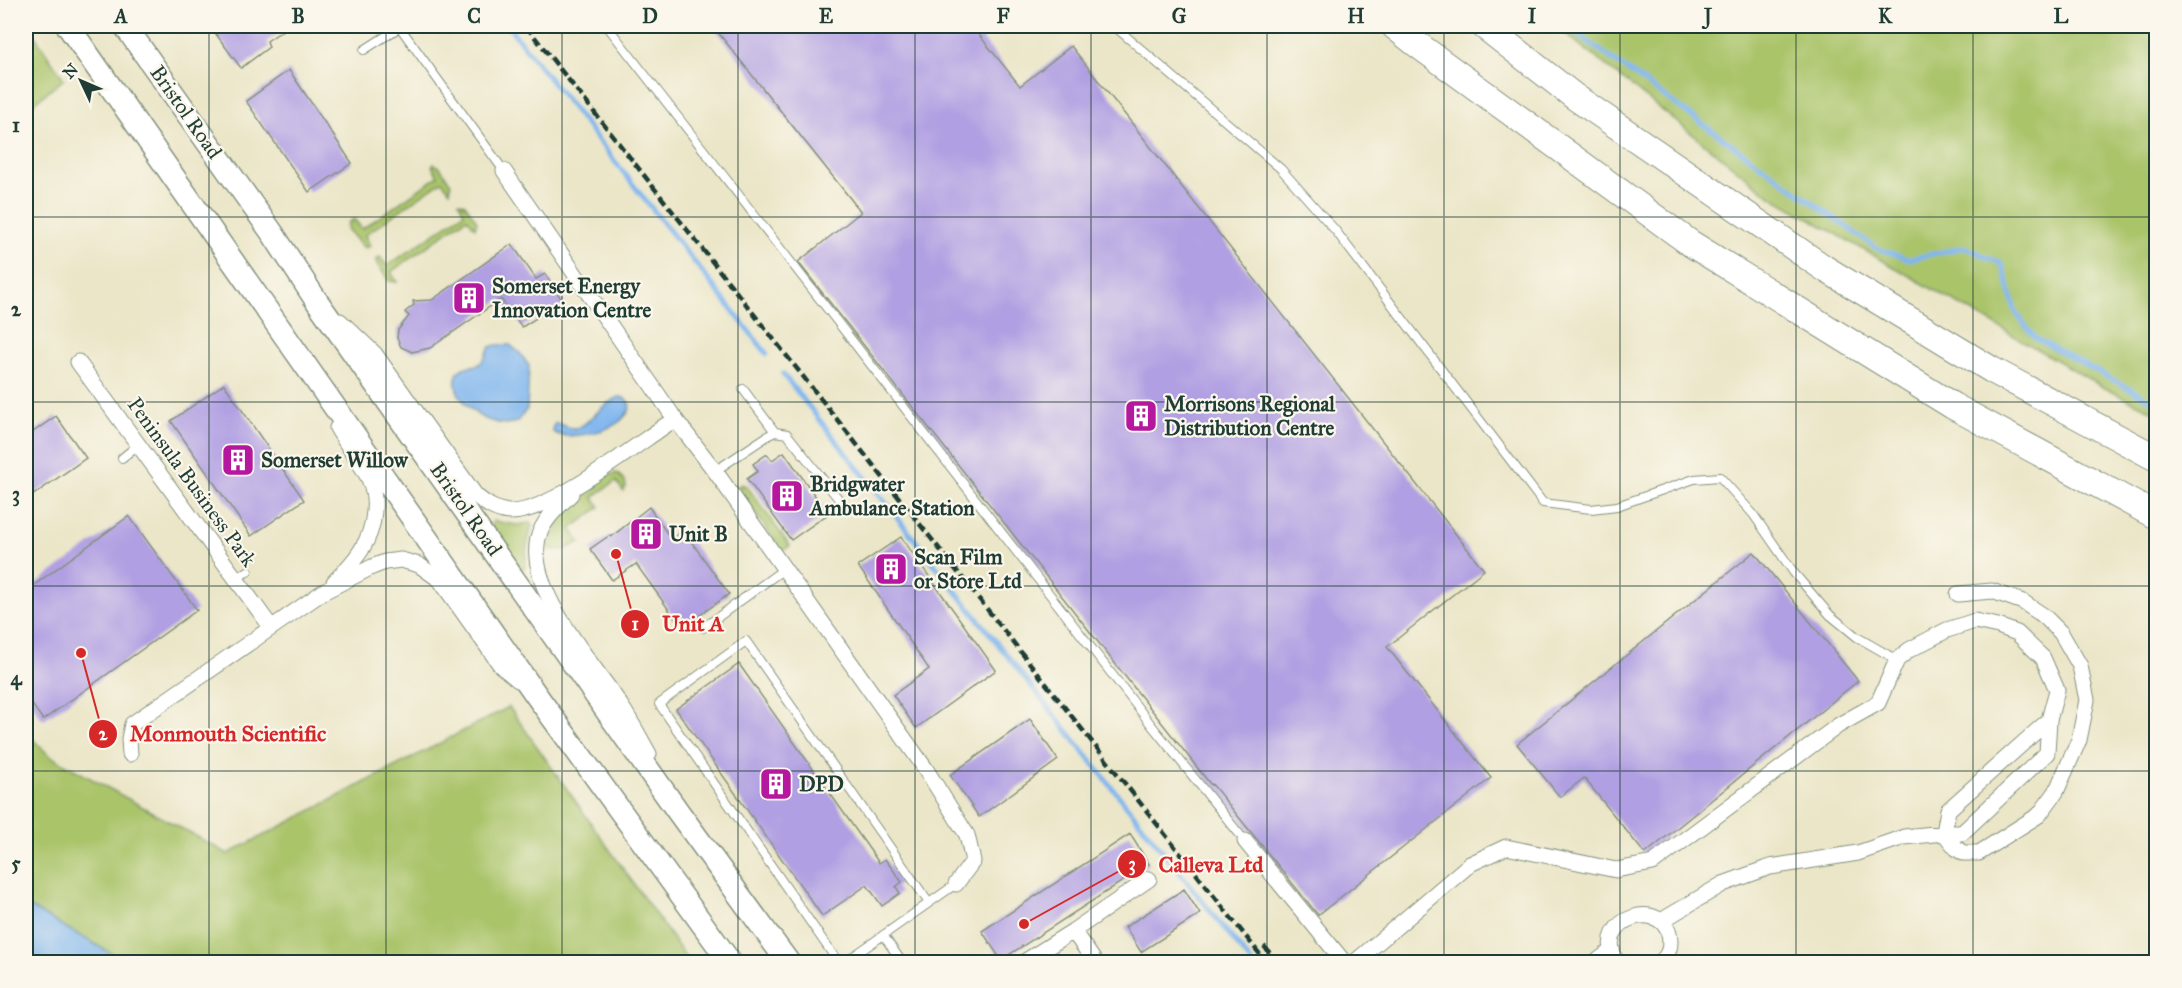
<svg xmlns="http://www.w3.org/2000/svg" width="2182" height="988" viewBox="0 0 2182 988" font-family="'IM FELL Great Primer',serif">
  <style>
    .green { fill: #aac46a; stroke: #64804f; stroke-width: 1.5 }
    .water { fill: #80b6ee; stroke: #507a91; stroke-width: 1.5 }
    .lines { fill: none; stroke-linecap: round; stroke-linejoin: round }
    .stream { stroke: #80b6ee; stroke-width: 5 }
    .building { fill: #b09fe2 }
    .lane-casing { stroke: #85927e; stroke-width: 10 }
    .street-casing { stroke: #85927e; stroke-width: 17 }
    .primary-casing { stroke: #85927e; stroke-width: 25 }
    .highway-casing { stroke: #85927e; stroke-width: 28 }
    .lane { stroke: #fff; stroke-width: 8 }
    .street { stroke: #fff; stroke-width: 15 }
    .primary { stroke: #fff; stroke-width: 22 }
    .highway { stroke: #fff; stroke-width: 26 }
    .rail { stroke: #1f3d34; stroke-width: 4.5; stroke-dasharray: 9 4.5; stroke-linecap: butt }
    .grid { fill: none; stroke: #1f3d34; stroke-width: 1.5; stroke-opacity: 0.55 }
    .labels { text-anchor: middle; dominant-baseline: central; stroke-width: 4.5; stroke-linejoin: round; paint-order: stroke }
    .street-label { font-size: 21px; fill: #1f3d34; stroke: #fbf7ec }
    .poi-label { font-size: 21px; font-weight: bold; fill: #1f3d34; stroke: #fbf7ec; text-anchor: start }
    .leader { fill: none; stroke: #d62828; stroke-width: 2 }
    .callout-dot { fill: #d62828; stroke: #fbf7ec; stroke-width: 2 }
    .mark-label { font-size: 18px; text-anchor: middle; font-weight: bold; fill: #fff }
    .callout-label { font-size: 22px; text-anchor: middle; font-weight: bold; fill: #d62828; stroke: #fbf7ec; stroke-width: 4.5; stroke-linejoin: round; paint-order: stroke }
    .neatline { fill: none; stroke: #1f3d34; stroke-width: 2 }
    .grid-label { font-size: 20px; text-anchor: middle; font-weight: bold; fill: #1f3d34 }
  </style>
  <rect width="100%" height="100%" fill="#fbf7ec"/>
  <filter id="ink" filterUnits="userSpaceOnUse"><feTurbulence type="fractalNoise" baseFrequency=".0167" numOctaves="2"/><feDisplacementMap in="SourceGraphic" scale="12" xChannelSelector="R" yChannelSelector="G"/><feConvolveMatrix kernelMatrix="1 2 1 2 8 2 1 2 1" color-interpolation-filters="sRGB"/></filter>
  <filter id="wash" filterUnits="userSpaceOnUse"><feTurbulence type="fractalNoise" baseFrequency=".008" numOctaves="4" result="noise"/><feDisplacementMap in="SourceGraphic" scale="24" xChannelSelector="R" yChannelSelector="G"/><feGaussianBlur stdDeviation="1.35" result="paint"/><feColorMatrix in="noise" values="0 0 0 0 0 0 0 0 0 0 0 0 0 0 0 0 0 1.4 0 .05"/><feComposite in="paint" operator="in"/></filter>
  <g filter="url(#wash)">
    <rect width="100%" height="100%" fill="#ebe6c8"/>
    <path class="green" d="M26,26H28L64,79L26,109Z
      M1556,26H2156V413L2103,387L1770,196Z
      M434,164L440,167L451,184L450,191L442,181L365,235L370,246L366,248L362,246L347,229L348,223L354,219L362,229L438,176L432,166Z
      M459,202L465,204L477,221L475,228L467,218L391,272L397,282L389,281L377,264V259L380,257L387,266L464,213Z
      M617,473L625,481L626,487L623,491L616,481L593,497L600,507L571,529L580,542L564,550L548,549C552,528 563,513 581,500L580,494L608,475Z
      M742,484L743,486L746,485L790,546L782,551L737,487Z
      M493,521L517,525L530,523L532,526L527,546L525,568L521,569L491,525Z
      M509,707L689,962H126L26,905V733L50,756L228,854Z"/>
    <path class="water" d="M496,345H510L520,353L529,366L527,409L517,422C510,424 501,424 494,422C476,418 450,395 457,375C461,365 469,368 477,365C485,362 486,353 490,347Z
      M620,397C628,398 631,404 629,411C626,415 623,419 619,422C606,432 567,441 553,432V426L556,423C562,424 569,429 575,428C588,427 602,402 620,397Z
      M26,905L126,962H26Z"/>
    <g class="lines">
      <path class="stream" d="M508,26L767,354
        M1566,26L1876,248L1909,259L1965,247L2002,264L2016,313L2035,338L2156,403
        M783,374L1251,962"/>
    </g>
    <g id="blocks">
      <path class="building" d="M210,26H289L267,41L269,47L241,68Z
        M713,26H972L1020,86L1071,46L1484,570L1387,647L1491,778L1318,915L1212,784L1211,785L798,262L861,212Z
        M289,70L352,163L309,192L246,101Z
        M512,244L536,279L545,274L566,306L556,313L552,308L522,327L501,299L430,348L412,352L401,347L397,338L398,330L409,316L405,312L414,305L413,301L432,300Z
        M224,384L304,500L251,536L171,421Z
        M56,416L86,458L26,500V437Z
        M784,452L828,514L791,540L747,479L758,471L753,464L767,454L772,460Z
        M649,507L671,539L683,530L729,594L682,628L636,564L612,580L590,549L610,535L611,537Z
        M129,516L197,610L43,720L26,696V591Z
        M901,537L996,670L916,728L893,695L929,669L858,566Z
        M1754,552L1858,681L1645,854L1584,778L1560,797L1517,744Z
        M739,664L879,863L885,859L902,882L896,887L900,893L882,906L867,885L822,916L676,709Z
        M1030,719L1058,760L979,817L950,775Z
        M1130,834L1149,864L1001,960L982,931Z
        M1184,889L1200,914L1141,952L1125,927Z"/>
    </g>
  </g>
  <g filter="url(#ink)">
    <use href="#blocks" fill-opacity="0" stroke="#85927e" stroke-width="1.5"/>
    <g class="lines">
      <defs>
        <path id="lane" d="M399,26L504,171
          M607,26L1153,727L1245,841
          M1114,26L1281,169L1335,230L1543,503L1591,509L1617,506L1694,479L1720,477L1753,514L1794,573L1830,615L1857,637L1897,660
          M364,50L400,27
          M743,389L775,432
          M122,458L138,445
          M715,471L769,435L775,432L787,434L841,502
          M236,579L248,571
          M703,628L784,569
          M883,935L902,962
          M838,962L659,704L746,641L929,903
          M845,962L956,884"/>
        <path id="street" d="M504,171L675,419
          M340,321L375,354L476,496C486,504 496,511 509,512C550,514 638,443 675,419L715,471L925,768L967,835L973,861L956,884
          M78,362L271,627
          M571,494C558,507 543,520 538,538C526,592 594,663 621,706C631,721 640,738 649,754
          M334,582C355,561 372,542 374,511C375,501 373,488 369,479C360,462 347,445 337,428
          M1958,594L1992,591L2023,602L2044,616L2061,633L2080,666L2087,700L2079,740L2056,792L2039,815L1979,853H1963L1956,848L1944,833L1948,810L2049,720
          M130,754L129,739L132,724L323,592L372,567L385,562L401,560L419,565L440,580L501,666L518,680
          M1245,841L1344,962
          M1073,931L1149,879
          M1024,962L1073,931L1095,962
          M1355,962L1470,864L1506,847L1616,870L1653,863L1839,725L1878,703L1897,660L1909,650L1947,630L1975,621L1998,626L2017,633L2043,658L2057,690L2049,720L2047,753L1962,833H1944L1904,837L1858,853L1770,867L1723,884L1661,921
          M1596,962L1612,950
          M1617,962C1590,917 1669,895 1670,942C1670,950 1666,958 1660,962"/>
        <path id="primary" d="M68,26L539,699L730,962
          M125,26L273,234L314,297L679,813L788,962"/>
        <path id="highway" d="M1394,26L1418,45L1690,243L1953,406L2156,516
          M1484,26L1575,97L1824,268L1992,370L2156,458"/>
      </defs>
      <use href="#lane" class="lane-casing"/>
      <use href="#street" class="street-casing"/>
      <use href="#primary" class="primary-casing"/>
      <use href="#highway" class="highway-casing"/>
      <use href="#lane" class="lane"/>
      <use href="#street" class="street"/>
      <use href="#primary" class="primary"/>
      <use href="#highway" class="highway"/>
      <path class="rail" d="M526,26L1266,962
        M1264,946L1277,962"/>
    </g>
  </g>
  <path class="grid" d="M209,26V962M386,26V962M562,26V962M738,26V962M915,26V962M1091,26V962M1267,26V962M1444,26V962M1620,26V962M1796,26V962M1973,26V962M26,217H2156M26,402H2156M26,586H2156M26,771H2156"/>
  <defs>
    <symbol id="building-square" viewBox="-11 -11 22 22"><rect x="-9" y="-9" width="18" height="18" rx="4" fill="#b5179e" stroke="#fbf7ec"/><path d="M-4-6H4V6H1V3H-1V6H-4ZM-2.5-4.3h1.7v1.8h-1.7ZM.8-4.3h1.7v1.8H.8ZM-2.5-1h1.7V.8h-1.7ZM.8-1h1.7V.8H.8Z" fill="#fff"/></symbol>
  </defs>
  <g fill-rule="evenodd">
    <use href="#building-square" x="450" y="279" width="38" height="38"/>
    <use href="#building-square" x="1122" y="397" width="38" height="38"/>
    <use href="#building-square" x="219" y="441" width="38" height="38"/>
    <use href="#building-square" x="768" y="477" width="38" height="38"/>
    <use href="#building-square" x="627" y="515" width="38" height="38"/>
    <use href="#building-square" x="872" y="550" width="38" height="38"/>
    <use href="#building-square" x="757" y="765" width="38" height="38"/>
  </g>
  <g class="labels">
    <g class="street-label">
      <text transform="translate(186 112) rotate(55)">Bristol Road</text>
      <text transform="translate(192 482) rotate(54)">Peninsula Business Park</text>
      <text transform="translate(466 509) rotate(55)">Bristol Road</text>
    </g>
    <g class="poi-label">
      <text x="492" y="286">Somerset Energy<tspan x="492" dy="24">Innovation Centre</tspan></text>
      <text x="1164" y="404">Morrisons Regional<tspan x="1164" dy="24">Distribution Centre</tspan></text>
      <text x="261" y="460">Somerset Willow</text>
      <text x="810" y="484">Bridgwater<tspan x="810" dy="24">Ambulance Station</tspan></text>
      <text x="669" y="534">Unit B</text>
      <text x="914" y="557">Scan Film<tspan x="914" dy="24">or Store Ltd</tspan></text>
      <text x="799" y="784">DPD</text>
    </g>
  </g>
  <path class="leader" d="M616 554L635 624M81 653L103 734M1024 924L1132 864"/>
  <g class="callout-dot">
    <circle cx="616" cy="554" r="6"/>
    <circle cx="81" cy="653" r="6"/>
    <circle cx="1024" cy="924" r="6"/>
    <circle cx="635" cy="624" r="15"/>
    <circle cx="103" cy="734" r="15"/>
    <circle cx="1132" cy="864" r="15"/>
  </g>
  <g class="mark-label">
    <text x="635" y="630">1</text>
    <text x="103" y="740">2</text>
    <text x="1132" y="870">3</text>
  </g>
  <g class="callout-label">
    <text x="693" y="631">Unit A</text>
    <text x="228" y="741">Monmouth Scientific</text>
    <text x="1211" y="872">Calleva Ltd</text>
  </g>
  <rect width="2182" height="988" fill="none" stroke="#fbf7ec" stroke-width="66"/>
  <g transform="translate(81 81) rotate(314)" stroke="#fbf7ec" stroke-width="4.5" paint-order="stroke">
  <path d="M0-4.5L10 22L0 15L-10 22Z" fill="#1f3d34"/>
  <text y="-9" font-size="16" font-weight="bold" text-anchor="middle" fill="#1f3d34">N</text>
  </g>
  <rect x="33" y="33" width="2116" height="922" class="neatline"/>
  <g class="grid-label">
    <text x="121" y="23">A</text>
    <text x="298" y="23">B</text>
    <text x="474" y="23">C</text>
    <text x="650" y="23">D</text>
    <text x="826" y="23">E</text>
    <text x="1003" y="23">F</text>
    <text x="1179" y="23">G</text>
    <text x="1356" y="23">H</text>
    <text x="1532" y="23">I</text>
    <text x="1708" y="23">J</text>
    <text x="1885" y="23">K</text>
    <text x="2061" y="23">L</text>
    <text x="16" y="132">1</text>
    <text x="16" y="316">2</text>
    <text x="16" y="501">3</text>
    <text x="16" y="685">4</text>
    <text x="16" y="870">5</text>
  </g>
</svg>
